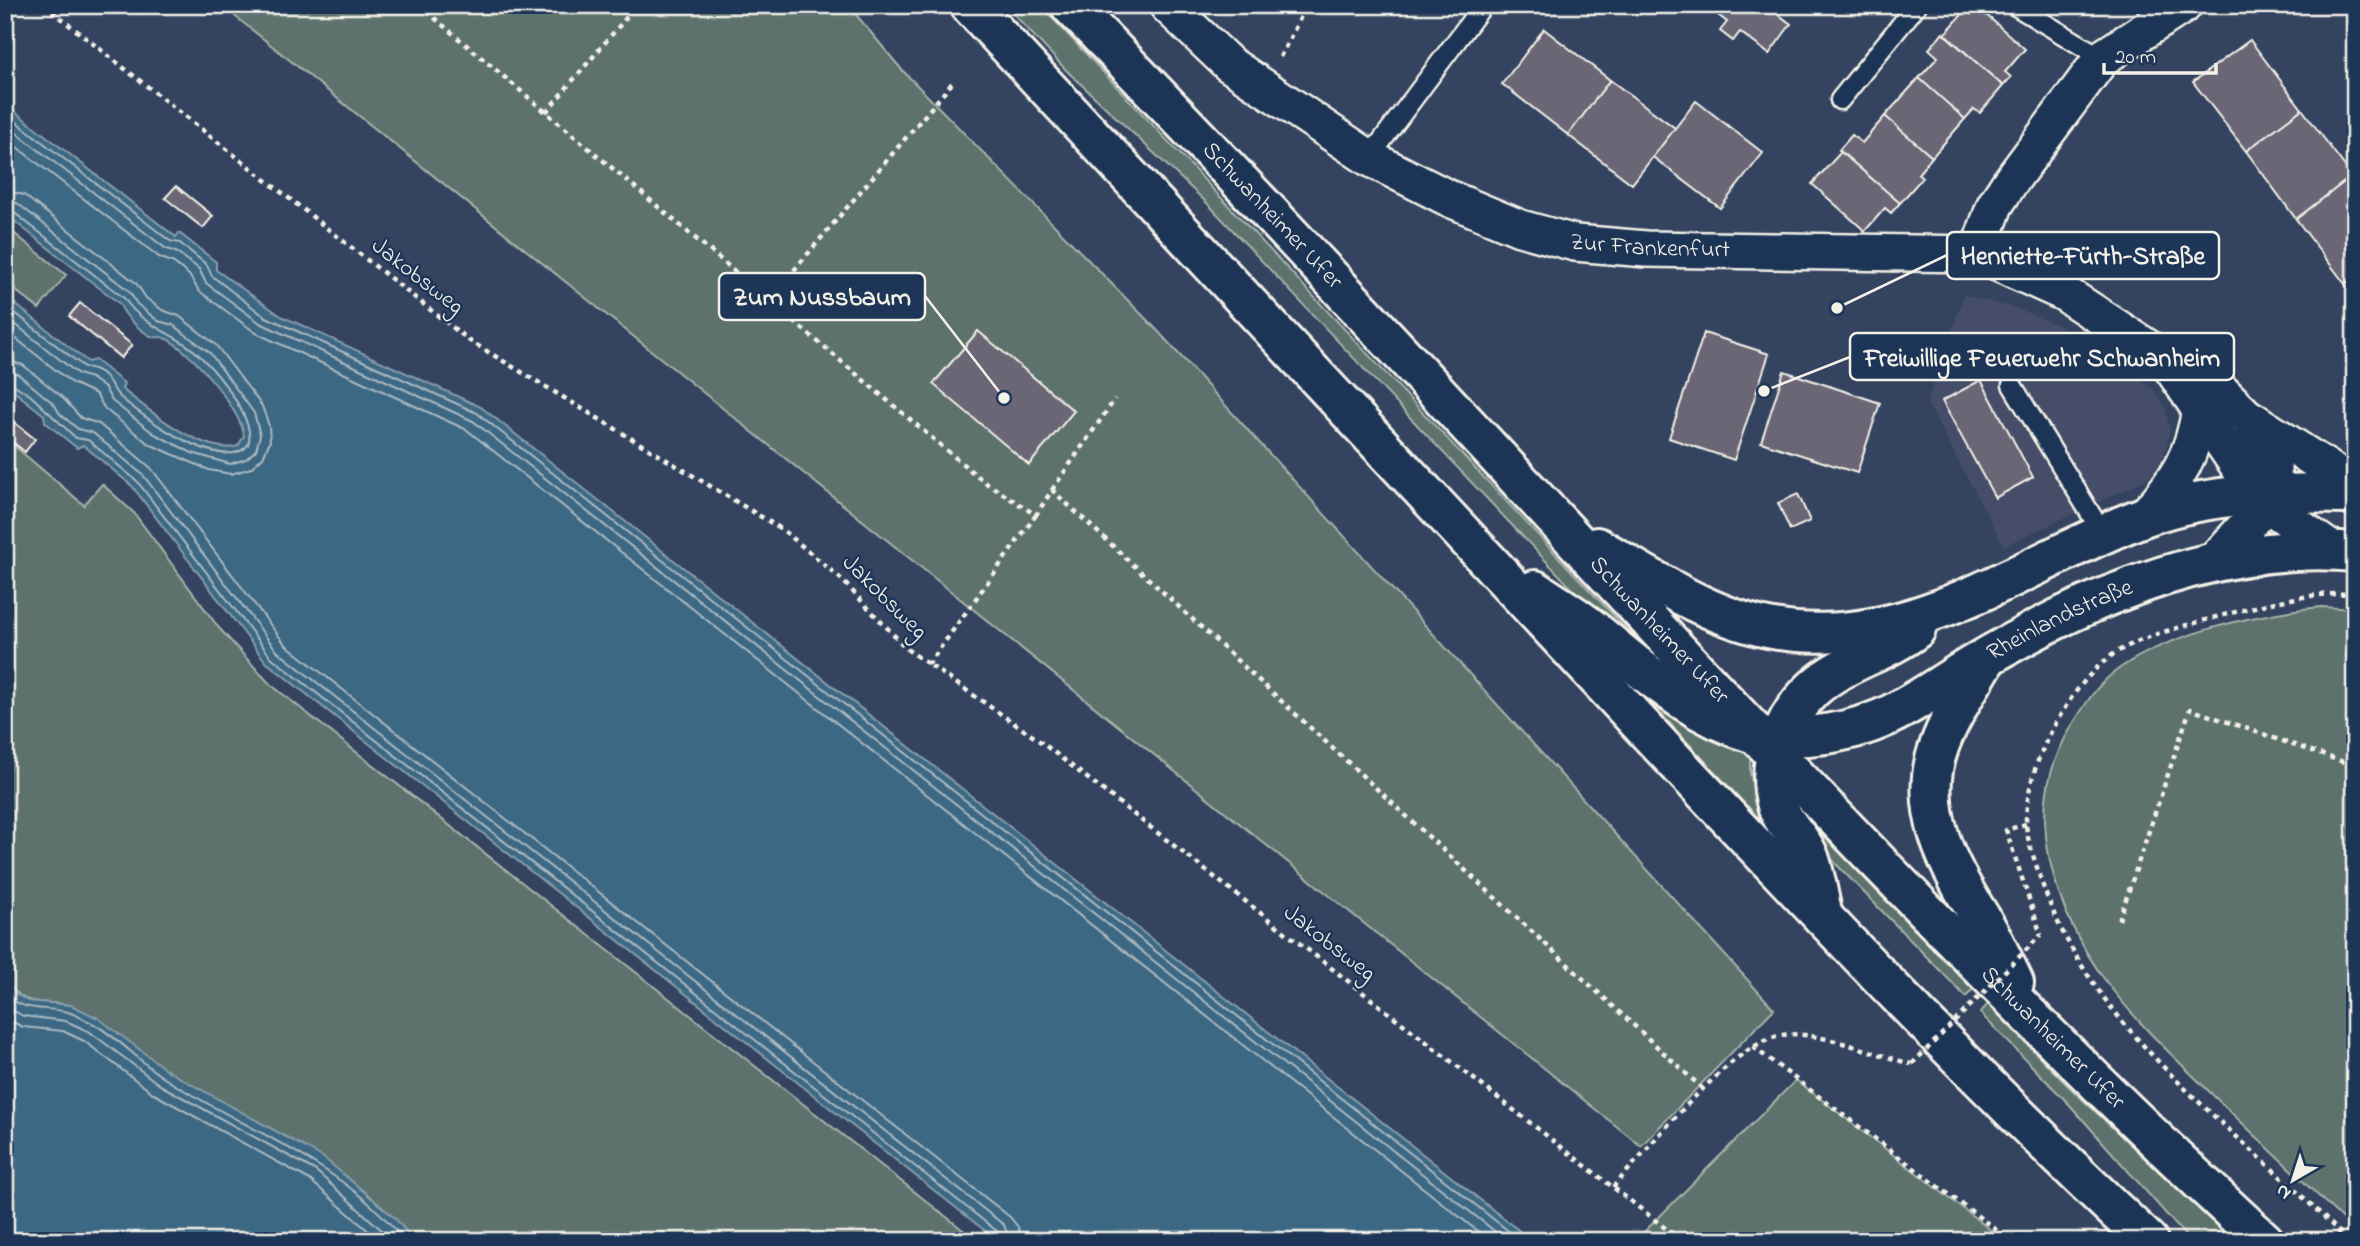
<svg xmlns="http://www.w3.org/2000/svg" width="2360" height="1246" viewBox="0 0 2360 1246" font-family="'Indie Flower',sans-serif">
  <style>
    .built { fill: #444e67 }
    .green { fill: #5d726c; stroke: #a8b2aa; stroke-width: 2 }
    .water { fill: #3d6784; stroke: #869eac; stroke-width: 2 }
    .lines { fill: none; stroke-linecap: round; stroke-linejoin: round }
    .shore { stroke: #abbac0; stroke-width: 2 }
    .building { fill: #6a6676; stroke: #f4f1e8; stroke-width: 2 }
    .lane-casing { stroke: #f4f1e8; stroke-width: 23 }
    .street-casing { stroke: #f4f1e8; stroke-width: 40 }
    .secondary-casing { stroke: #f4f1e8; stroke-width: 44 }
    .path { stroke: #f4f1e8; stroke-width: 4.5; stroke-dasharray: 5 5; stroke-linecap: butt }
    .lane { stroke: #1d3557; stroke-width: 18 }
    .street { stroke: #1d3557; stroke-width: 35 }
    .secondary { stroke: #1d3557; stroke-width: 38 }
    .path-bridge { stroke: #f4f1e8; stroke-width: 4.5; stroke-dasharray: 5 5; stroke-linecap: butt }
    .labels { text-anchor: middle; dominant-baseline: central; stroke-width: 5; stroke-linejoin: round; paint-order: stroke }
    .street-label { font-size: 24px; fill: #f4f1e8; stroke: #1d3557 }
    .leader { fill: none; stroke: #f4f1e8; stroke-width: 2.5 }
    .callout-dot { fill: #f4f1e8; stroke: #1d3557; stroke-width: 2.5 }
    .callout { fill: #1d3557; stroke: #f4f1e8; stroke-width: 2.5 }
    .callout-label { font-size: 26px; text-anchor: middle; font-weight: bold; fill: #f4f1e8 }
  </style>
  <rect width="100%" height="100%" fill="#344460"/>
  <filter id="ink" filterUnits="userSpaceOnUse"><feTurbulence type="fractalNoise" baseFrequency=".0143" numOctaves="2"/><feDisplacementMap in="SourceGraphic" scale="14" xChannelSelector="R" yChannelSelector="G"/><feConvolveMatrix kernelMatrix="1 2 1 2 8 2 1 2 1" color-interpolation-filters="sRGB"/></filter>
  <g filter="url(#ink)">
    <path class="built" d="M1964,295L2021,310L2057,325L2086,341L2152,388L2165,406L2170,431L2164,455L2154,472L2141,482L2004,546L1927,403Z"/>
    <path class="green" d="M221,5H848L902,70L1156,329L1774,1009L1641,1146Z
      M1005,5H1040L1659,664L1615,634L1207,203L1067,71Z
      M5,226L66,275L39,309L5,282Z
      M5,438L84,505L102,484L134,513L219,628L270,684L977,1241H414C355,1168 262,1128 183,1081C148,1060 117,1032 82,1011C50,992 27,1019 5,976Z
      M2321,607L2355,609V1231C2309,1187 2263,1143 2217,1099C2143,1027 2073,966 2050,861C2039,811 2046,768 2073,724C2084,706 2095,688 2112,674C2160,635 2260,613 2321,607Z
      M1637,688L1734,741L1750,758V774L1772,833Z
      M1810,822L1973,989L1966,997L1836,864L1806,827Z
      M1988,1004L2064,1082L2233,1241H2190L2069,1104L1980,1013Z
      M1796,1080L2005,1241H1635Z"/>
    <path class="water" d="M5,104L176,237L179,233L216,262V270L281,316L481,407L1532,1241H998L266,662L132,486L83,445L77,448L45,422L44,415L5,384V296L88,362L95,360L124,383L122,389C147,409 204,456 238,446L244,436C242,411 188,346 164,338C161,336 157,338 153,337C141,332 123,315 120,304L5,214Z
      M5,976L16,994L28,1001L71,1005L98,1018L168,1071L324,1158L395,1218L414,1241H5Z"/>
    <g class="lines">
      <path class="shore" d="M5,113L170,241L180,243L207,265L212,276L264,316L477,413L1521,1241
        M5,124L165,248L178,253L199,269L206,283L260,323L473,421L1507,1241
        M5,138L159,257L174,263L189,275L199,291L256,333L467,430L1490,1241
        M5,190L24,195L136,283L146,298L162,310L179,316L216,345L262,406L269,426L270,441L263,457L251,468L231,474L209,470L149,444L105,409L96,394L72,383L5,330
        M5,200L17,203L129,291L137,304L158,321L173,325L210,353L254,413L260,435L256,450L246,459L230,464L192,453L153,433L112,401L105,388L91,378L78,374L5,316
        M5,209L12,211L124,298C145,330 176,331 202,358C219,375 257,421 248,445C223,475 141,416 119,396C111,388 109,374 94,369C91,368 87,368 84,367L5,305
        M5,360L23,365L61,396L81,418L99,424L151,468L285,644L1010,1217L1018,1227L1021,1241
        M5,370L18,374L54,404L60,414L78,429L93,433L143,475L277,651L1004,1225L1010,1241
        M5,379L30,395L76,438L88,440L137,481L271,657L998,1232L1001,1241
        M5,991C20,1014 45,1006 68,1012C75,1014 85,1020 92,1023C118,1037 140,1062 164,1078C247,1131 342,1162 405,1241
        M5,1006L23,1016L66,1021L90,1032L160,1085L316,1171L394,1241
        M5,1018L23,1027L63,1031L84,1041L154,1094L310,1180L380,1241"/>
    </g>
    <path class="building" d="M1705,5H1766L1791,24L1769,54L1740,32L1733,41L1720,31L1727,22Z
      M1970,5H1975L2025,49L2005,72L2011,77L2003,86L1945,34Z
      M1544,29L1610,80L1568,135L1502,84Z
      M1943,33L2003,86L1980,113L1974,109L1965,119L1919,78L1938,57L1929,49Z
      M2250,40L2302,109L2246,151L2193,82Z
      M1919,78L1965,119L1932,157L1885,116Z
      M1610,80L1675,128L1632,184L1568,135Z
      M1696,101L1763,153L1720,208L1653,157Z
      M2302,109L2352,176L2296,219L2246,151Z
      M1885,116L1932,157L1918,174L1922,178L1900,203L1839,150L1852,135L1862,143Z
      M1841,152L1900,203L1891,213L1885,208L1865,231L1812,184Z
      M2352,176L2355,180V277L2345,284L2296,219Z
      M176,186L213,216L203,228L165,198Z
      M2355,277V297L2345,284Z
      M80,303L132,345L121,358L69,316Z
      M978,331L1074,411L1029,465L933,384Z
      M1704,333L1769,354L1734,460L1669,438Z
      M1784,371L1880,403L1857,473L1761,442Z
      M1981,380L2033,477L1995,498L1942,401Z
      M5,415L35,439L25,452L5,436Z
      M1798,494L1810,521L1790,530L1778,503Z"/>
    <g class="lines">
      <defs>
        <path id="lane" d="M2014,5L2102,58
          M1840,100L1917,5
          M1369,158L1480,9
          M2012,385L2103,534"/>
        <g id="street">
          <path id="s1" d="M1167,5L1229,64L1369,158L1448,198L1520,228L1575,243L1646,249L1977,254L2064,293L2148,348L2171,367L2249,482L2281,514L2332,550"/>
          <path d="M1977,254L1995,205L2008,185L2102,58L2184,5"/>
          <path d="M2171,367L2217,387L2248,418L2273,461V477L2258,513L2212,563"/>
          <path d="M2251,419L2355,486"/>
          <path d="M2145,516C2177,480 2194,455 2200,407"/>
        </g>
        <g id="secondary">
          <path d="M970,5C1195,245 1418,487 1643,727C1808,902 1972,1077 2148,1241"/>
          <path id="s2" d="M1070,5C1471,414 1842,853 2264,1241"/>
          <path d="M1597,547C1652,578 1710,618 1773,629C1912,653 2024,561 2146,516C2214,491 2284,493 2355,494"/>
          <path id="s3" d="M1535,590C1554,603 1575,615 1592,629C1644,671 1690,715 1755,734C1771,739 1792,738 1808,736C1882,730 1910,703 1971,666C2005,646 2041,626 2078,609C2164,570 2259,543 2355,552"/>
          <path d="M1986,659C1971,686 1951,714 1940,744C1915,808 1949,868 1982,920C1994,940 2004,962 2014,983"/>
          <path d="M1823,917C1819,899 1816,878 1810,860C1804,840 1783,825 1777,805C1765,764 1783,716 1814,688C1844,661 1885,653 1916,629"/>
        </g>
      </defs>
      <use href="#lane" class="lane-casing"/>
      <use href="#street" class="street-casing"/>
      <use href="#secondary" class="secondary-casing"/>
      <path class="path" d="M44,5L470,341L783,530L840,578L908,650L1037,739L1682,1241
        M419,5L983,481L1036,515L1052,490L1703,1089
        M1280,57L1307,5
        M546,112L637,5
        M768,301L953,82
        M1052,490L1115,399
        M928,665L1036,515
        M2026,824L2006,830L2041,935
        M2119,920L2190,709L2355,766
        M1753,1047L2011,1241
        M1613,1187C1649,1148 1728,1049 1776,1036C1810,1027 1877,1055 1911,1064
        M2348,1241C2238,1128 2091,1034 2040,877C2035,860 2026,839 2026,821C2027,774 2048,732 2074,694C2088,676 2104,658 2124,648C2151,634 2181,627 2209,619C2258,606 2304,592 2355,594"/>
      <use href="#lane" class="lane"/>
      <use href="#street" class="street"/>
      <use href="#secondary" class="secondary"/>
      <path class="path-bridge" d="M1912,1064L2041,935"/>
    </g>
  </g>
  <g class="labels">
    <g class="street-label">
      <text stroke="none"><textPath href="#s2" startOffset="292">Schwanheimer Ufer</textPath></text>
      <text stroke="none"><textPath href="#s1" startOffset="553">Zur Frankenfurt</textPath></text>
      <text transform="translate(417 277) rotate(38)">Jakobsweg</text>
      <text transform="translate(884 598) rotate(45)">Jakobsweg</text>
      <text stroke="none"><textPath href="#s3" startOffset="598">Rheinlandstraße</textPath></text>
      <text stroke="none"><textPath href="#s2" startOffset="859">Schwanheimer Ufer</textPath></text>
      <text transform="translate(1329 944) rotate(38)">Jakobsweg</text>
      <text stroke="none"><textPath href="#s2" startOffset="1426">Schwanheimer Ufer</textPath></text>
    </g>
  </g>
  <path class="leader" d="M1837 308L1947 255M1004 398L925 296M1764 391L1850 357"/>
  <g class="callout-dot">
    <circle cx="1837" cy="308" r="7"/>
    <circle cx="1004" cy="398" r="7"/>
    <circle cx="1764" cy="391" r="7"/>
  </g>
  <g class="callout">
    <rect x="1947" y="232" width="272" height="47" rx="7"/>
    <rect x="719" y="273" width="206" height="47" rx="7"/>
    <rect x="1850" y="333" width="384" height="47" rx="7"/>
  </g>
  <g class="callout-label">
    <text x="2083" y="264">Henriette-Fürth-Straße</text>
    <text x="822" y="305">Zum Nussbaum</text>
    <text x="2042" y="366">Freiwillige Feuerwehr Schwanheim</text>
  </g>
  <rect width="2360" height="1246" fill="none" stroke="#1d3557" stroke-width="28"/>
  <rect x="14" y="14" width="2332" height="1218" fill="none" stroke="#f4f1e8" stroke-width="2.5" filter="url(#ink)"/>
  <g transform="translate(2293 1180) rotate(219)" stroke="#1d3557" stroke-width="5" paint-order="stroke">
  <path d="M0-5L12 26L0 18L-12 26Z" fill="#f4f1e8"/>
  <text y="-10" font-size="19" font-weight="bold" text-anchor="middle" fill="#f4f1e8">N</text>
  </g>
  <path d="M2104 63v10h112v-10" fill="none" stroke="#f4f1e8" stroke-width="3.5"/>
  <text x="2115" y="63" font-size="21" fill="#f4f1e8" stroke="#1d3557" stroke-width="5" paint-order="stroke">20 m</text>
</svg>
